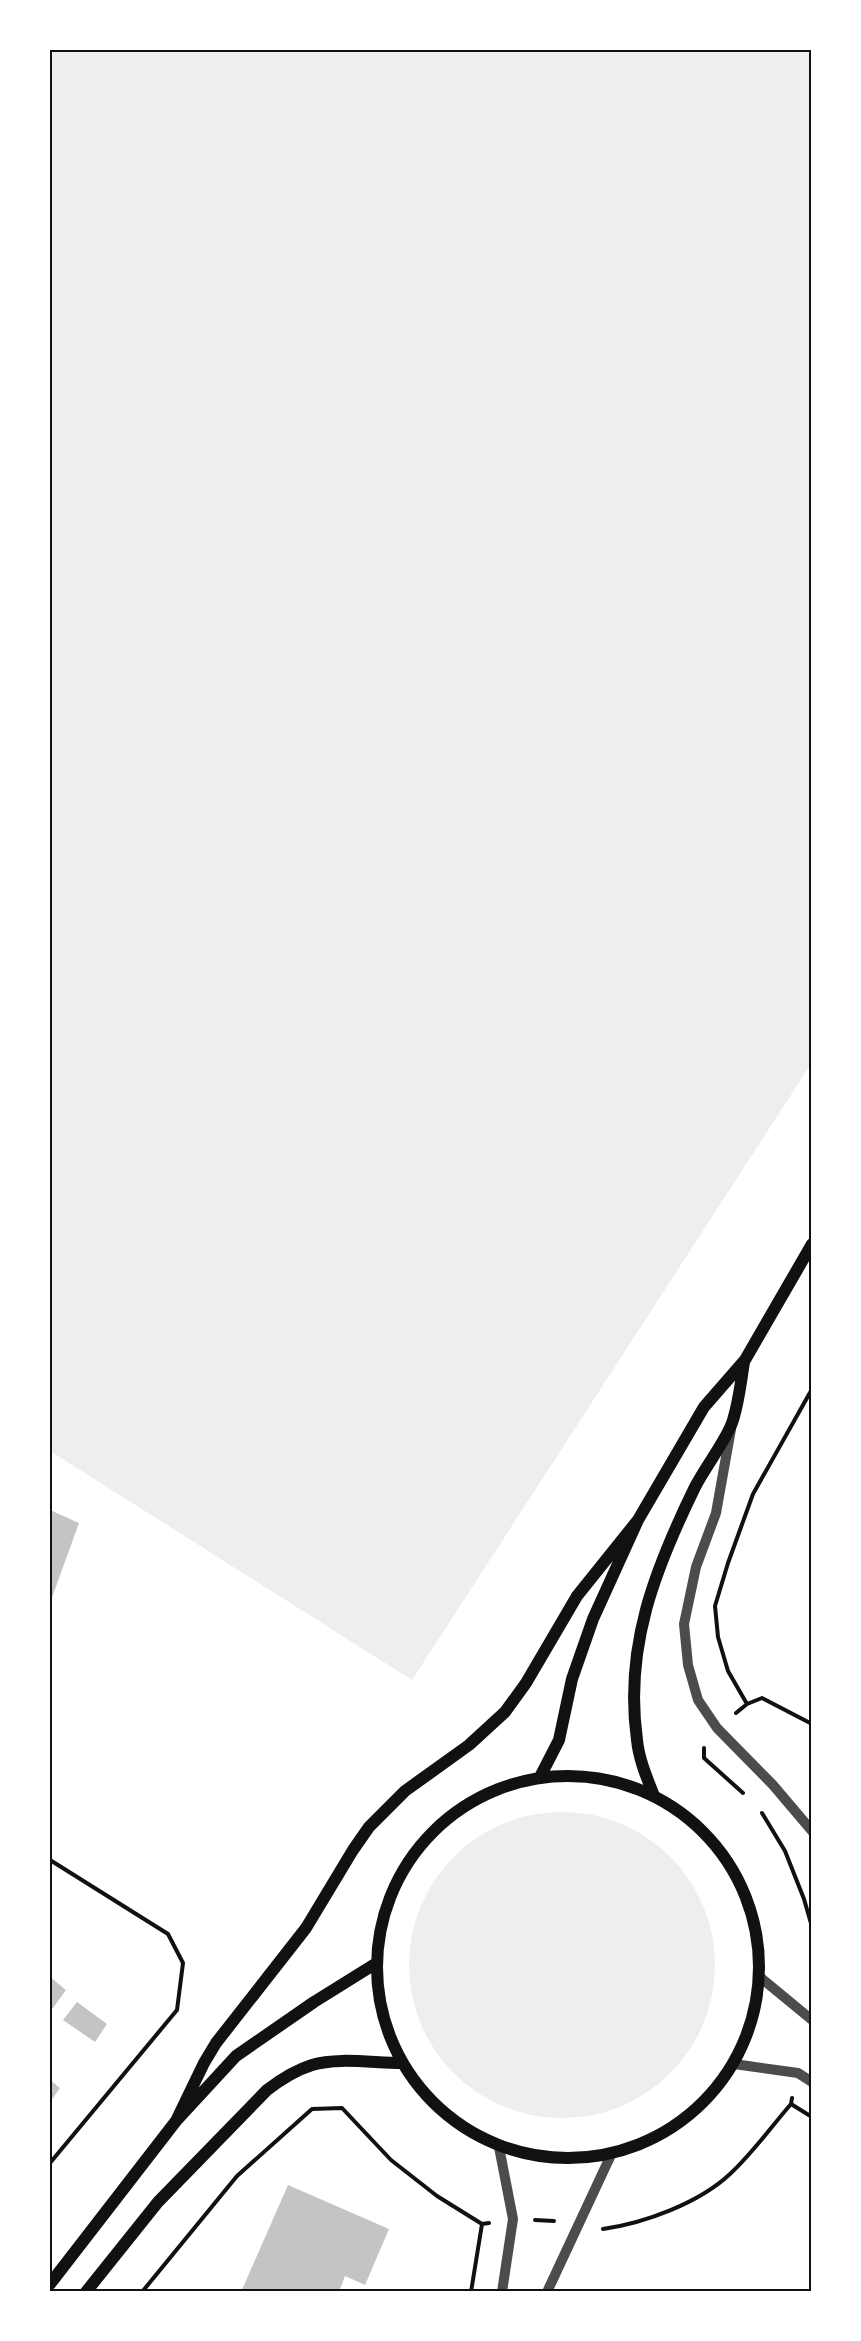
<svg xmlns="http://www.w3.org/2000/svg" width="861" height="2341" viewBox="0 0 861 2341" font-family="'Crimson Pro',serif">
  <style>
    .green { fill: #eee }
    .building { fill: #c4c4c4 }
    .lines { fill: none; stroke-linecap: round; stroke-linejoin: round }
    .path { stroke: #111; stroke-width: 4 }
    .tertiary { stroke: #4c4c4c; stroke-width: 10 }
    .secondary { stroke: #111; stroke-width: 12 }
    .neatline { fill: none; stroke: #111; stroke-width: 2 }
  </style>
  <rect width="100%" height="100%" fill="#fff"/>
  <path class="green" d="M50,50H811V1064L412,1680L50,1451Z
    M409 1965a153 153 0 1 1 306 0a153 153 0 1 1-306 0Z"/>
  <path class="building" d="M50,1510L79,1523L50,1603Z
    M50,1977L66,1990L50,2012Z
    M77,2002L107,2024L95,2042L63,2020Z
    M50,2080L60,2088L50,2102Z
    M288,2185L389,2229L365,2285L345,2276L339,2292H241Z"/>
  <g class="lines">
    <path class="path" d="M747,1704L728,1671L718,1637L715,1606L728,1563L753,1494L812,1389
      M736,1713L747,1704L762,1698L812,1724
      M704,1748V1758L743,1793
      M762,1813L785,1851L804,1899L812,1927
      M50,1860L168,1934L183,1963L177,2010L50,2163
      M791,2104L812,2117
      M535,2220L554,2221
      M603,2229C645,2223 699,2203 730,2174C752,2154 771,2127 791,2104L792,2098
      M142,2292L237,2176L312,2109L342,2108L391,2160L437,2196L482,2224L489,2223
      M471,2292L482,2224"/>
    <path class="tertiary" d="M731,1429L716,1513L696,1567L684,1624L688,1665L698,1700L717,1728L773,1785L812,1831
      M760,1977L812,2020
      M734,2064L798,2073L812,2082
      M499,2147L513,2219L502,2292
      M547,2292L611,2155"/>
    <path class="secondary" d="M377 1967a191 191 0 1 1 382 0a191 191 0 1 1-382 0Z
      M540,1777L559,1740L572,1679L593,1619L638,1520L704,1407L745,1360L812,1244
      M654,1796C647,1778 639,1760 637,1740C624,1647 655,1569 695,1487C705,1467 728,1438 733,1420C739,1401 741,1381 744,1362
      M176,2121L204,2063L216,2043L306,1928L353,1850L369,1827L405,1791L469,1745L505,1712L526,1683L577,1596L638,1520
      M50,2284L176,2121L236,2056L314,2002L375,1964
      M86,2292L158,2202L267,2090C280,2080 296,2070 312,2065C337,2057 374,2063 401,2063"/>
  </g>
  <rect width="861" height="2341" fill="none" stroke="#ffffff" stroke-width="102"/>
  <rect x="51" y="51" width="759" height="2239" class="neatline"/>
</svg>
